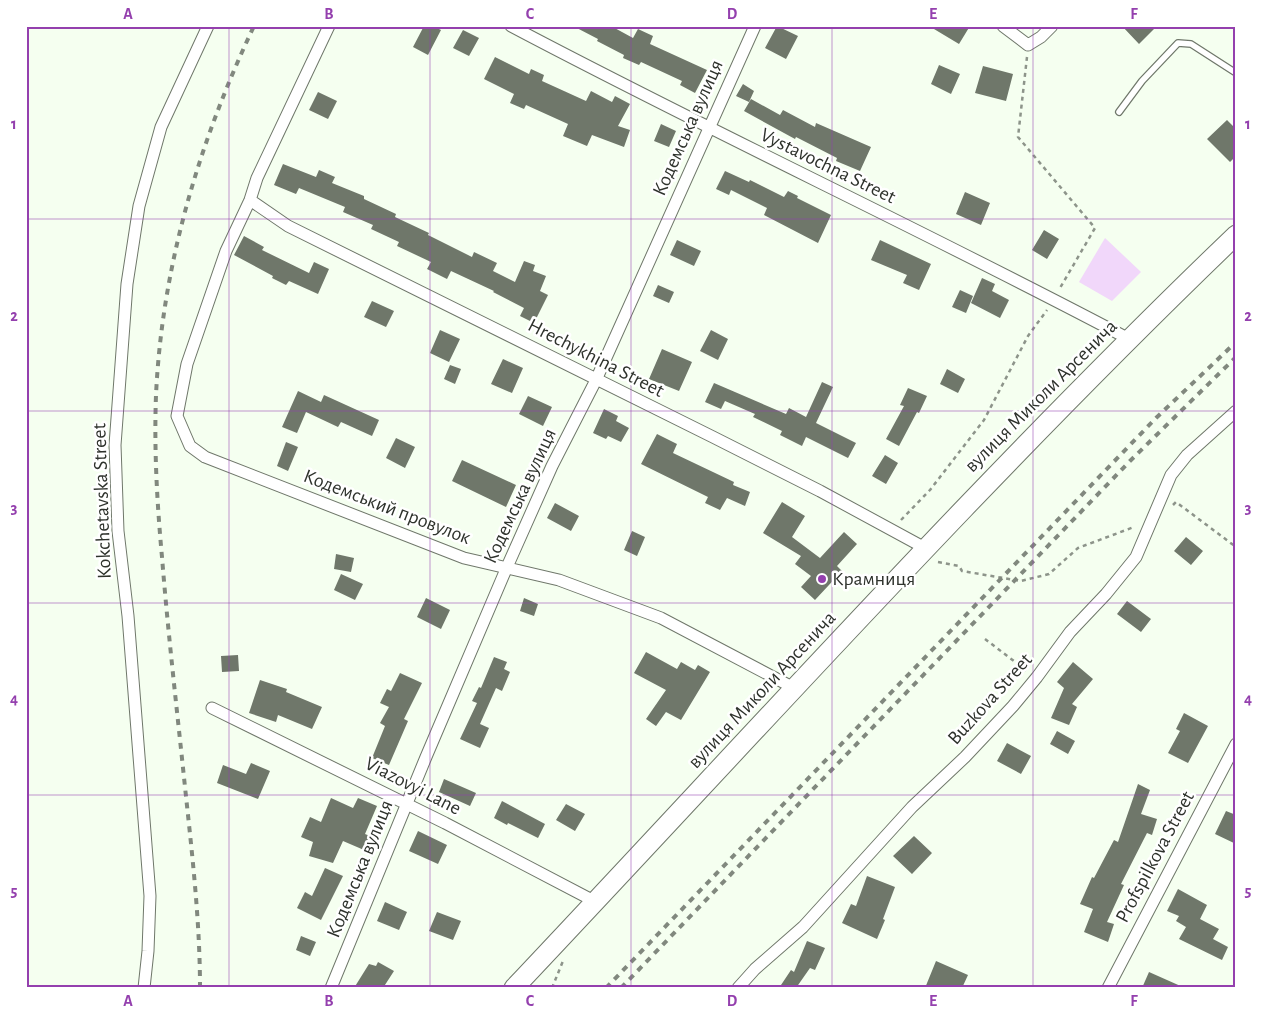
<svg xmlns="http://www.w3.org/2000/svg" width="1262" height="1014" viewBox="0 0 1262 1014" font-family="'Alegreya Sans',sans-serif">
  <style>
    .green { fill: #f1d7fa }
    .building { fill: #6f776a }
    .lines { fill: none; stroke-linecap: round; stroke-linejoin: round }
    .service-casing { stroke: #6f776a; stroke-width: 8 }
    .minor-casing { stroke: #6f776a; stroke-width: 13 }
    .primary-casing { stroke: #6f776a; stroke-width: 21 }
    .path { stroke: #8d948a; stroke-width: 2.5; stroke-dasharray: 4 4; stroke-linecap: butt }
    .service { stroke: #fff; stroke-width: 5.5 }
    .minor { stroke: #fff; stroke-width: 11 }
    .primary { stroke: #fff; stroke-width: 19 }
    .rail { stroke: #81887e; stroke-width: 4; stroke-dasharray: 6 6; stroke-linecap: butt }
    .grid { fill: none; stroke: #9440ae; stroke-width: 1; stroke-opacity: 0.55 }
    .poi-dot { fill: #9440ae; stroke: #fff; stroke-width: 2 }
    .labels { text-anchor: middle; dominant-baseline: central; stroke-width: 5; stroke-linejoin: round; paint-order: stroke }
    .street-label { font-size: 20px; fill: #2e322c; stroke: #fff }
    .poi-label { font-size: 20px; fill: #2e322c; stroke: #fff; text-anchor: start }
    .neatline { fill: none; stroke: #9440ae; stroke-width: 2 }
    .grid-label { font-size: 16px; text-anchor: middle; font-weight: bold; fill: #9440ae }
  </style>
  <rect width="100%" height="100%" fill="#f5fff0"/>
  <path class="green" d="M1105,238L1141,272L1112,301L1079,282Z"/>
  <path class="building" d="M424,26H433L441,30L428,55L413,47Z
    M573,26H611L633,38L638,29L653,36L650,44L707,70L695,93L680,85L682,81L641,62L639,65L623,58L624,55L597,41L598,39Z
    M777,26L798,36L786,59L765,48Z
    M929,26H970L959,44Z
    M1122,26H1157L1139,44Z
    M463,30L479,38L469,56L453,48Z
    M495,57L529,74L531,69L544,75L542,81L586,101L591,91L612,102L615,96L630,104L618,126L630,130L624,147L592,135L587,146L563,136L568,124L526,105L524,109L510,103L514,94L484,79Z
    M939,65L960,74L951,94L931,84Z
    M983,66L1013,74L1006,101L975,93Z
    M743,84L754,91L749,102L736,96Z
    M318,92L337,101L328,119L309,110Z
    M751,99L780,115L783,110L815,127L816,123L871,147L860,171L836,161L837,158L796,137L795,139L744,111Z
    M1227,120L1236,129V156L1230,162L1207,139Z
    M661,124L676,131L669,147L654,141Z
    M283,164L316,177L319,170L335,177L332,183L364,196V199L396,214L395,217L429,233L428,235L472,257L474,252L497,263L493,271L515,282L524,261L535,265L533,271L546,276L540,291L548,295L534,323L520,316L524,308L493,292L494,291L451,271L447,279L427,269L431,262L397,246L399,242L371,229L373,225L343,212L345,207L299,188L296,194L274,185Z
    M725,171L749,182L750,180L784,197L788,191L798,196L797,198L831,215L818,243L764,215L767,208L731,190L729,195L716,189Z
    M965,192L990,203L981,225L956,214Z
    M1044,230L1059,239L1047,259L1032,250Z
    M244,236L264,247L262,250L309,273L314,262L329,269L318,294L289,281L286,285L272,278L273,276L234,255Z
    M677,240L701,251L694,266L670,255Z
    M880,240L931,264L919,290L903,283L907,275L871,260Z
    M982,278L995,284L992,291L1009,300L1000,318L971,303Z
    M658,285L674,292L669,303L653,296Z
    M960,290L973,296L966,313L952,307Z
    M372,301L394,311L386,327L364,317Z
    M440,330L460,339L449,362L430,353Z
    M711,330L728,339L718,360L700,351Z
    M662,349L692,362L679,391L649,379Z
    M503,359L523,368L512,393L491,384Z
    M450,365L461,369L455,384L444,379Z
    M947,369L965,379L958,393L940,384Z
    M822,382L833,387L816,423L856,443L848,458L806,437L802,446L780,435L782,431L753,417L755,414L725,401L721,409L705,402L714,383L786,414L789,408L806,417Z
    M908,388L927,396L919,413L917,412L899,446L886,439L904,406L900,405Z
    M298,391L321,402L324,395L379,420L372,436L341,422L338,427L306,412L297,433L282,427Z
    M528,396L552,407L543,426L519,414Z
    M604,409L618,416L616,421L629,428L621,442L608,436L606,439L593,433Z
    M657,434L677,444L673,453L734,482L733,485L750,492L745,506L727,498L720,510L705,503L708,497L641,464Z
    M396,438L415,447L405,468L386,458Z
    M286,442L298,447L288,471L277,466Z
    M885,455L898,463L886,484L872,476Z
    M462,460L516,485L506,507L452,481Z
    M782,502L805,516L792,537L820,558L844,532L857,544L837,566L842,571L815,600L801,587L811,576L795,564L801,556L763,533Z
    M555,503L579,516L571,531L547,518Z
    M632,531L645,537L637,556L624,550Z
    M1186,537L1203,551L1191,565L1174,551Z
    M336,554L354,558L351,572L334,569Z
    M341,574L363,584L355,600L334,590Z
    M426,598L450,610L441,629L417,617Z
    M524,598L538,604L534,616L520,611Z
    M1127,601L1151,619L1141,632L1117,614Z
    M646,652L677,669L681,662L695,670L698,665L710,672L681,720L666,712L656,726L646,719L666,690L634,673Z
    M238,655L239,671L222,672L221,656Z
    M494,657L507,662L504,669L510,672L502,691L496,688L480,724L489,728L480,748L460,739L477,703L472,701L479,687L481,688Z
    M1073,662L1093,679L1072,704L1077,707L1069,725L1051,718L1064,688L1057,682Z
    M400,673L422,683L404,719L408,721L389,765L372,758L385,726L380,723L389,707L380,703L387,689L391,691Z
    M260,680L287,689L286,692L322,707L312,729L278,715L276,722L249,713Z
    M1184,713L1208,726L1188,763L1168,753L1180,731L1176,729Z
    M1057,731L1075,741L1068,754L1050,744Z
    M1007,743L1031,756L1021,774L997,761Z
    M251,763L270,771L258,799L217,783L223,765L246,774Z
    M444,779L476,793L470,806L439,792Z
    M1138,784L1150,790L1141,814L1157,819L1152,835L1147,833L1121,884L1124,885L1107,922L1114,924L1108,942L1084,932L1093,909L1080,904L1092,877L1094,878L1114,840L1118,842Z
    M331,798L353,808L358,798L377,806L365,834L370,836L364,850L343,841L333,863L309,856L313,842L301,837L310,817L321,822Z
    M502,801L545,824L538,838L508,823L507,825L494,818Z
    M566,804L585,814L575,831L556,820Z
    M1226,811L1236,815V844L1215,834Z
    M418,831L447,845L438,864L409,851Z
    M914,836L932,853L912,874L893,856Z
    M325,868L343,876L321,920L297,908L305,892L312,896Z
    M867,876L895,887L883,919L885,920L877,939L842,923L851,904L856,906Z
    M1178,889L1207,905L1200,919L1219,929L1213,939L1228,947L1222,960L1179,939L1186,927L1176,921L1179,916L1167,911Z
    M385,902L407,912L399,930L377,921Z
    M437,912L461,921L453,940L429,931Z
    M301,936L316,942L310,956L296,950Z
    M807,941L825,948L815,970L810,968L796,988H779L791,970L794,972Z
    M936,961L968,975L962,988H925Z
    M378,962L394,971L383,988H354L369,964L376,966Z
    M1149,972L1185,988H1142Z"/>
  <g class="lines">
    <defs>
      <path id="service" d="M1119,112L1142,81L1178,43L1191,44L1236,73"/>
      <path id="minor" d="M329,26L257,178L250,200L226,251L187,364L177,416L190,446L205,457L464,558L559,580L661,618L794,688
        M511,26C715,134 925,231 1129,339
        M1003,26L1028,45L1041,37L1052,26
        M250,200L288,226L713,437L820,491L925,548
        M212,708L445,823L594,901
        M144,988L148,951L150,896L128,616L118,531L115,445L127,284L139,206L161,127L208,26
        M331,988L426,757L507,567L552,466L596,380L755,26
        M738,988L755,969L803,927L912,807L965,757L1013,706L1037,677L1070,632L1106,594L1136,557L1171,475L1187,455L1236,411
        M1108,988L1236,744"/>
      <path id="primary" d="M514,988C753,735 985,476 1236,235"/>
    </defs>
    <use href="#service" class="service-casing"/>
    <use href="#minor" class="minor-casing"/>
    <use href="#primary" class="primary-casing"/>
    <path class="path" d="M1027,57L1018,137L1095,228L1060,288
      M1173,505L1176,502L1236,547
      M901,520L930,490L984,420L1028,336L1047,310
      M938,562L959,566L962,571L1021,581L1049,574L1078,548L1134,527
      M985,639L1027,671
      M552,988L563,961"/>
    <use href="#service" class="service"/>
    <use href="#minor" class="minor"/>
    <use href="#primary" class="primary"/>
    <path class="rail" d="M200,988C200,921 192,853 185,787C177,710 168,633 162,557C157,503 154,449 156,395C162,266 199,142 254,26
      M606,988L1156,418L1236,342
      M621,988L1130,461L1236,357"/>
  </g>
  <path class="grid" d="M229,26V988M430,26V988M631,26V988M832,26V988M1033,26V988M26,219H1236M26,411H1236M26,603H1236M26,795H1236"/>
  <circle class="poi-dot" cx="822" cy="579" r="5"/>
  <g class="labels">
    <g class="street-label">
      <text transform="translate(688 128) rotate(-66)">Кодемська вулиця</text>
      <text transform="translate(828 166) rotate(26)">Vystavochna Street</text>
      <text transform="translate(596 358) rotate(27)">Hrechykhina Street</text>
      <text transform="translate(1041 396) rotate(-45)">вулиця Миколи Арсенича</text>
      <text transform="translate(520 496) rotate(-65)">Кодемська вулиця</text>
      <text transform="translate(102 501) rotate(-92)">Kokchetavska Street</text>
      <text transform="translate(387 507) rotate(21)">Кодемський провулок</text>
      <text transform="translate(762 690) rotate(-47)">вулиця Миколи Арсенича</text>
      <text transform="translate(990 699) rotate(-48)">Buzkova Street</text>
      <text transform="translate(413 786) rotate(27)">Viazovyi Lane</text>
      <text transform="translate(1155 857) rotate(-62)">Profspilkova Street</text>
      <text transform="translate(360 869) rotate(-68)">Кодемська вулиця</text>
    </g>
    <g class="poi-label">
      <text x="832" y="579">Крамниця</text>
    </g>
  </g>
  <rect width="1262" height="1014" fill="none" stroke="#ffffff" stroke-width="55"/>
  <rect x="28" y="28" width="1206" height="958" class="neatline"/>
  <g class="grid-label">
    <text x="128" y="19">A</text>
    <text x="329" y="19">B</text>
    <text x="530" y="19">C</text>
    <text x="732" y="19">D</text>
    <text x="933" y="19">E</text>
    <text x="1134" y="19">F</text>
    <text x="14" y="129">1</text>
    <text x="1248" y="129">1</text>
    <text x="14" y="321">2</text>
    <text x="1248" y="321">2</text>
    <text x="14" y="513">3</text>
    <text x="1248" y="513">3</text>
    <text x="14" y="704">4</text>
    <text x="1248" y="704">4</text>
    <text x="14" y="896">5</text>
    <text x="1248" y="896">5</text>
    <text x="128" y="1006">A</text>
    <text x="329" y="1006">B</text>
    <text x="530" y="1006">C</text>
    <text x="732" y="1006">D</text>
    <text x="933" y="1006">E</text>
    <text x="1134" y="1006">F</text>
  </g>
</svg>
